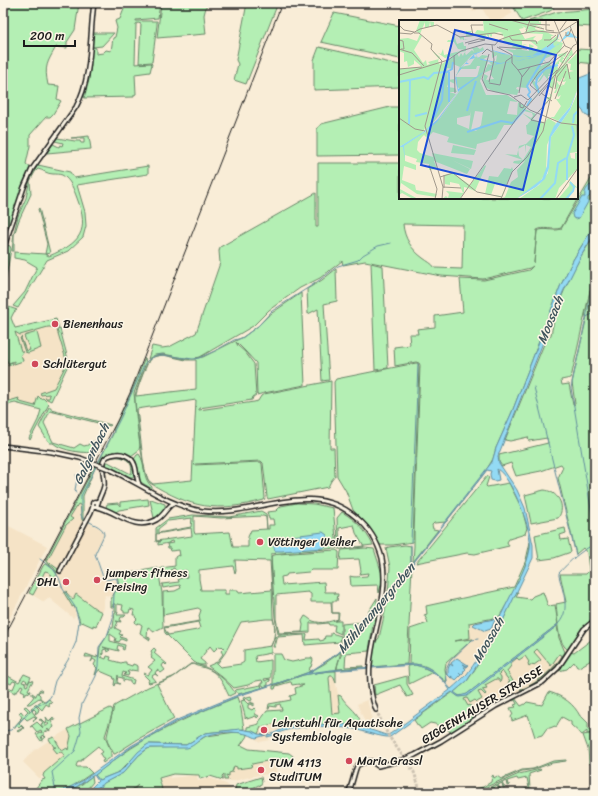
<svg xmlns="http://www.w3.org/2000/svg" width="598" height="796" viewBox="0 0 598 796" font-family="Sriracha,sans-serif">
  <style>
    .built { fill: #f5e3c6 }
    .green { fill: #b4efb4; stroke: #688668; fill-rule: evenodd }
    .water { fill: #93daf4; stroke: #638e9e; fill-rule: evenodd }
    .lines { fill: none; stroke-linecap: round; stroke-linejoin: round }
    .stream { stroke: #638e9e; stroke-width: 1 }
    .secondary-tunnel { stroke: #cdc3b2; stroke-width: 3; stroke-dasharray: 3 1.5; stroke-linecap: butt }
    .secondary-casing { stroke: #1c1c1c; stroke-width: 6 }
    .secondary { stroke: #fcf5e5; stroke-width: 3 }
    .rail { stroke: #1c1c1c; stroke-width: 1 }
    .secondary-bridge-casing { stroke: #1c1c1c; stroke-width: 6; stroke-linecap: butt }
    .secondary-bridge { stroke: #fcf5e5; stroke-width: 3 }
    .poi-dot { fill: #d1495b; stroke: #fcf5e5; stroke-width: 1.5 }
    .labels { text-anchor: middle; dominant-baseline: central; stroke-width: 3; stroke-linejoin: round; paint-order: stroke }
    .poi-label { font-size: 12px; fill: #1c1c1c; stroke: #fcf5e5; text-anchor: start }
    .street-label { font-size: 12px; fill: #1c1c1c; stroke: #fcf5e5 }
    .water-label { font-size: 13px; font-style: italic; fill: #40555d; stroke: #fcf5e5 }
    .inset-river { fill: none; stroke: #93daf4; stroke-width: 2 }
    .inset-road { fill: none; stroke: #a1998c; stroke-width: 1 }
    .view { fill: #1d4ed8; fill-opacity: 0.15; stroke: #1d4ed8; stroke-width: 2 }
    .inset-edge { fill: none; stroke: #1c1c1c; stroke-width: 2 }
  </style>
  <rect width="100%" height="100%" fill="#f9edd7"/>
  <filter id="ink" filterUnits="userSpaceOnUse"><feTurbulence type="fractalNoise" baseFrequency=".025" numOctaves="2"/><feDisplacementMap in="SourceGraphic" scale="8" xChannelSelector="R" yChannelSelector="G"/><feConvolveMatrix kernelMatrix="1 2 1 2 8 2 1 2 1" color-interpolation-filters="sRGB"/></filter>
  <g filter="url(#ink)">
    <path class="built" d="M466,3H507L513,13L499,21H490L481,7L473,12Z
      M55,319L67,363L49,400L44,408L14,401L3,403V331Z
      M79,497L80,498L81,518L103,530L104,535L94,555L102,575L104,579L108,580L118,581L112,597L105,595L102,612L96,609L76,594L74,600L66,592L64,593L74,606L76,615L73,618L49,598L44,602L29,593Z
      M3,523L47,546L3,631Z
      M499,617L467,673L451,689L446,683L445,665L471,641L452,642L449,627Z
      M558,629L560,641L566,650L555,667L542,678L473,717L460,699L461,697H465L554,630Z
      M330,676H333L335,679L338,694L340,714H332Z
      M367,700L373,723L366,724L357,704Z
      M277,713L283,727L269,734V740L260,742L251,736L249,726L255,725Z
      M69,729L72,735L69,746L62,751L65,755L44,773L40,779L23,762L32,752L54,737L62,750L55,737Z
      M277,759L283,760L284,762L277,767L276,773L253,776L234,781H224L226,765L252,764Z
      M197,775L198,781L210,778L226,784L231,788V793H164L160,779L170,776V778Z"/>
    <path class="green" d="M3,3H79L75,30L67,42V48L56,47C47,63 44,66 48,85L59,86L57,99L61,101L53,114L50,117H46L30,135V146L26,164L31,168L22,187L3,243Z
      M99,3H160L158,18L136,20V21H157V25L152,62L139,63L141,24L138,23L136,24L135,64L151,63L152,64L150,72L135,74L136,94L134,95V97L84,98L89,80L91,56L88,82L83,97L88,76L92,34L93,36V33H114L102,46L93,47L96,48V54L103,53L106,50L111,51L113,38L115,37L117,28L115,21L120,19L124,9L122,6L98,5Z
      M161,3H207L204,15L206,34L157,38Z
      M247,3H278L246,84L234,80L238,64L236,60Z
      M511,3H553V9L550,11L522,21Z
      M595,9V64L577,62V49L594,50L592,27L577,26V21H529L557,12Z
      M334,13L400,26V59L321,42Z
      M319,47L400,65V87L314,90V60Z
      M390,107H400V155L317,156V129L321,124Z
      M89,136L91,149L47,153L53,144L59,147L60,145L62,146L63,143L55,141L57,138L75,141H80L81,143H84V138H71Z
      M318,163H400V198H578L561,228C553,231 544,226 537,230L534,263L537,231C545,227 553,232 561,229L595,172V224L573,260L560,287L512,412L496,448L493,459L483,475L446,522L434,523L432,525L433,529L438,530L413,562L414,546V532L420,365L419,363L416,362L395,366L394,347L410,345L409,334H418L417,329L435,327V316L463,312L460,279L484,280L529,270L533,266L530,268L483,279L441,276L365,261L343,265L342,261L320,278L300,288L269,310L253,326L200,357L196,358L203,357L243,337L258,326L269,315L301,293L305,385L264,393L257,395L256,363L246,352L236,342L238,346L245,352L254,364L256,395L253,397L252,400L199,408V410L254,402L258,401L261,396L264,394L331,381L330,448H334L335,476L331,481L328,487L268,499L267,497L263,463L261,461L195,464L194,465L261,462L262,464L265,498L264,500C216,513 191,508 150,483C143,475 134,409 135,396C135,393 147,362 149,360C160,349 178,360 190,359L163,354L155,355L148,359L152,346L162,348L169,347L196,333L220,263L219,251L220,247L316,193V227H318ZM403,224L463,225L462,269L435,268C432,263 428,262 423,258C412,250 404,238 403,224ZM163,355L186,360H196V389L136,396C136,391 147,363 150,359C154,356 158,356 163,355ZM196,400L192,480L153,484L148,480L144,468L137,409Z
      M38,165L70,172L74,178L148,166V174L77,185L85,212L86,226L83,237L68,251L47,260L18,308L13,306L25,292L37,267L25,260L14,258V252L45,254L47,244L38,209L39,208L50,253L45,254L49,256C80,243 90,232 77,198C74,190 70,179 62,175C59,174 56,174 53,174C47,174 43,170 38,169L35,172L30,181L31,194L19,220L14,235V251H12L14,233L18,216L26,198L30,179Z
      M595,235V619L585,626L568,650C556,641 558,618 556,604L566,602L560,574H586L589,571L587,553L583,548L576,554L558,478L563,467L561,464L541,471L516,476L511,463L502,466L499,462V455L548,443L547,438L529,441L528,437L510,441L505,440L544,344V339H548L551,335L556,310L570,277L581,256ZM593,277L585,316H587L572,382L575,404L573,405L569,384L562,385L561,380L571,378Z
      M7,245L10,246L11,249L3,295V253Z
      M371,263L383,266L388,368L375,370Z
      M336,269L337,301L324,304L329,380L322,381L318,309L308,314L307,289L322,280Z
      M6,306L17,310L14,312L11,318L15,328L56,319L59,328H58L55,321H53L54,327H56H48L20,335L15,332L21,351L23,352L20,356L22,357L23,361L14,364V361L12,362L13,364L8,366V364L12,362L8,363L5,356H3V336H4L3,335V307Z
      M60,329L69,363L51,401L45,398H49L50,396L49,394L41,395L40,393L54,388L67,363L57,330Z
      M37,332L41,348L28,353L25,352L20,338L22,337L21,338L26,351L30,350L24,336Z
      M145,358L146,363L134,393L140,445L139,450L131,456L120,452L109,454L107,452V455L101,464L98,463L114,432L113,430L130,395Z
      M416,363H418L419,367L413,542L393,545H380L369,526L353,510L346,491L337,476L334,382L336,379Z
      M38,396L41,399L43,398L49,404L30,440L29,438L38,420L41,410L15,403L3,406V403L19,398L18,401L20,402L35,406Z
      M49,407H51V409L111,425L110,426L50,411L44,423L53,442L74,448L80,444L84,446L88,445L90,442L101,440L97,452C85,454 62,451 53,443H50C45,438 43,432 39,427Z
      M139,454C147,465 141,477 152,487V489L139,481L137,469L134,459L137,455Z
      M122,455C130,459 139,467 133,477H129L104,465L105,462H108L131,474C135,461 122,454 110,458L109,457Z
      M95,465L96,466L83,496V521L82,520L80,505L78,504L70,517L73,519L66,525L47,561L58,569H59L57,573L54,568L45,561Z
      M487,476L489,477L486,486L487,487L509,483L522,509L527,528L525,534L509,539L507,542L509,546L475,554L467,553L416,563Z
      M544,490C557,491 567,506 558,518L531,523L525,495Z
      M148,499L149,505L119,510L114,513L106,508L107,504L118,503L120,506V502Z
      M151,499L165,504C166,510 160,515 155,518H154L150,500Z
      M297,503L314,504L333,508L337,548L271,554L273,617L275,628V636L271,646V653L255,656L256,662L271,660V678L264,679L265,681L269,679V680L270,679V681L268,682V685L264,687L263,685H261L262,688L238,694L235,690L261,685V683H263L262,680L256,681L248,685L234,688L221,676L208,666L217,662L223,654L221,651L224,648L222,646L221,647L219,646L214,651L210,646L200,659L205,663V665H199L194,662L165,633L164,627L200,621L199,616L201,610L198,608L163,615V592L175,591L181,588L180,585L163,588L162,584L179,582L178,579L187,577L186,570L177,573L174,568L172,569L170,572L168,573L160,570L161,568L175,566V557L178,555L180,556L179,550L171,551L170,548H168L167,544L173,543L172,541L169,542V543L158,545V543L161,541L156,542V528L168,519L193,515L229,517L261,511L266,514L267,529H269V525H274L273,519H269L267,512L276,511L281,506ZM194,516L221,518L263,516L266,517L267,529L251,530L248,537V547H233L230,532L195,534L194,531ZM192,518L191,527L158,533V529L168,521ZM191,528L192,536L156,541V534ZM235,560L270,561L272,590L239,593L238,590H229V594H225V590H201L199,579V570L233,566L235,574L236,571ZM266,619H273C276,628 275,637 271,646L244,650V662L241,664L220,667L217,664L225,653L241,622ZM198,622L200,628L197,630L168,635L164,628Z
      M342,512C356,520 366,531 373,545L338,549L337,518ZM354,525L356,533L364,547L340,549L339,528Z
      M565,528L566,533L560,535L561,540L568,539L571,552L554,558L539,560L535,535Z
      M530,542C531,563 510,599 499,617L469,623L470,638L454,641L473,639L446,663L445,669L447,682C431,671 431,664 409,664L410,629L428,623L427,620L424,615L427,614L426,606L514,587L526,560Z
      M405,545L411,546V565L388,594L390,567L386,548L389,547Z
      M365,548L374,549L383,577L379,593L378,585L351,586L350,576C355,578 362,576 367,576L368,573L360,574L361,571L359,559L340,560L341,552L342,550Z
      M336,550L339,552L338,570H311L309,572L287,574L286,576L281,577L282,585L324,582L325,592H334L335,594H338L337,601H332V613H339L338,620L335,621H341V634L334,631L335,625H329L328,623L318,624V623H310V632L278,634L275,617L271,556L278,554ZM308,592L311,594V602H331L332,613H338V619C329,622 322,624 313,621C310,620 308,617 305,616L302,621L303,625L302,632L279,633L276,619V595Z
      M45,564C50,564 54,570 57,574L54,579L49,572L45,571L41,579L45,581V582L41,580L33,595L29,593L43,566Z
      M412,566L407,664L371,667L373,645L379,638L389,594H391L390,593Z
      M158,568L162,593L163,627L153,632V630L148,627L147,637L150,638V640L140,633L142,625L139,623L136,624L135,621L137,619L135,617L136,615H133L134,610L130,609L129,613H124V611L122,610L123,605L117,604V611H115V604H113V607H111V599H110L112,598V597L119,586L117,575Z
      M67,591L66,592L73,600L76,594L96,609L102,612L96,626L93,625V627L82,622L80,624C80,618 76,612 74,606L72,607V606L64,593Z
      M516,592H518L516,597L530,599L533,596L543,592L548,606L555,605L558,624L467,694C462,697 457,696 454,692L467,681L472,674L499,629Z
      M377,598V604H379L376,619L373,624L369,651L346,653L345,667L363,666V667L337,669C338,651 360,632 371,617L370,614L369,618L342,649V624L362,622Z
      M115,612H118L117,615H126L124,617H121L120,620L121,622L116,621L118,622L115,628L121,631L119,634L122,635L120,637L126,639V641L121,639L119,642L115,641L116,638L110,634V641L125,645L124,650L122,649L123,647L118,645L117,649L119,650V651L103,647L110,650L107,652L106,649L103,650V654H101H103L102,657H101L106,659L107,656L111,657L110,660L121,663L124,662H126V664L132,666L133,664L138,666V671L131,670V671H128L127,672L129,673L128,676L124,675L126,673L123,672L122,676L134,680L133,684L130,683V681H127L125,680L124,681H123V678L118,677V675L117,682L120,684L116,683L115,686L114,685L115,679L113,678L114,677L100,671V669L95,675L97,668L94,665L96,661L93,659L91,662L93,657H85L86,654L97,658V655L99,657L100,647L107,636L111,628H113Z
      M557,626L559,638L565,652C554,670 540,681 521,690L520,689C534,688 555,668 562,656L559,654L551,666L537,649L534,652L541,660L534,665L533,664L529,667L528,663L529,662L525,656L519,660L517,658L511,663V666L507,671L514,683L505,690L504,688L509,685L508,683L510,682L502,671L499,674L501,677V680L500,682L498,679H496L485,685L487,688L482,689L486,694L485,695L481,691L478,692L482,699L477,702L475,700L470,703L467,698L464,699L468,706L470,705L475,712L472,713L474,716C470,720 467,723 461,727L460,726V727L451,733L443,724L439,726L435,724L430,723L421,729L419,726H418L414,720L453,692C457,697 460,697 466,696Z
      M331,633L341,636L340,642L305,645L304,635L278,637L277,639L275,647H273L276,637L279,635L307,634L306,640L319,639L320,641L324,640L325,636H331Z
      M595,637V658L579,667H577L574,662L567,669L559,671L570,652L574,653Z
      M154,648L156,650L154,653L167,664L166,665L164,663L162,666L165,670L161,673L157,670L155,673L158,676L155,674L152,676L156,681L149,683L148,682L149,680L143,674L144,673L148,675L152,670L148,667L155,661L151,658L152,657L151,655L152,653L151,651Z
      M341,652L336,670L306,674L324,664Z
      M273,654H281L284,660L292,662L306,659V658H312L313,660L311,667H310L309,672L273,685Z
      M191,664C206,663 228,680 235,693L229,696C223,684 219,672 205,668C200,666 197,667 193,664L189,665L172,678L157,684L174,719L140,738L115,754H114L107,741V736L114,706L148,687L175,676Z
      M415,665L422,667L433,672L409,684L408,666Z
      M328,671H336V683L333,676H330L329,678L332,714L340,713L338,695L341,696C347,707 362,713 361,728L339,724L291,725L286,727L284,721L261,727L258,734L252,731L247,730V727L259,724V722L267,711L282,710L280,704L276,705V707L270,706L269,709H268L269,704L291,700L290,696L296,694L295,688L304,685H299V684L292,685L291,682H290L276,686L275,689H273V686L303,675Z
      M24,674L31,677L28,683L26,682L27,681L24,679L22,682L26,683L25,685L27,686L30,680L33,681L31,684L28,690L31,691L30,693L27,692L24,696L25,692L21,690L23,686L21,685L17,692L15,691V693L9,690L10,688L13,689L16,682L13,681L11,684L3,680L4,677L7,678L8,676L19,682Z
      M407,676V684L413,695L407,697L400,685L375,695L374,685Z
      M40,689L43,691H40L38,693L40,695V698L44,701L43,703L49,699L52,703L50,702L49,704L50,706H49L46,704L42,710L38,706H36L39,709L38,712L35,714L36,711L34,709L32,711L37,718L34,721L33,720L36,718L34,716L27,720L24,717L19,723L24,728L18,732L17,731L23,728L21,726L19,728L17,726L15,727H14L21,719H20L22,717L19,713L21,711L24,715L28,711L24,707L26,706L30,710L29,712L32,710L31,708L41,701L42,700L39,698L30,704H27L32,699L34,696L32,695V693L35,695V696H36V695Z
      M549,692C563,696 574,704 580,716L582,717L588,723V729H594L595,719V733L587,734V731L582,735L571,725V722L562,717L558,723L556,728L555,726L550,728H547L542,735L535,737L528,715L512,721L511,717L513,714L510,708L516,707L514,705L517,704L515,700L513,701L512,700L515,698L521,706L525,704L527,702L542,705Z
      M251,696L252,700L250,701L246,698L244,700L248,704L252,702V704L254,703V706L251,704L248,705V708L252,710L254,708L256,710L255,714L259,716L257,718L256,716L247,719V717L245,719V716L241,701L244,700L243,698Z
      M237,697L241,709L244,729L205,733L186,745L150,744L145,746L119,772L99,780L95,775C101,769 110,764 117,758C154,731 195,714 237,697Z
      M110,708L112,709L113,711L105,736L111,752V757L103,763L102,761L104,760L100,754L103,752L98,746L82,759V761H78L76,766L77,767H86L92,773L73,786L57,793H32L42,780L45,779L43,776L44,773L65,755L61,752L57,753L53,748L56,747H54L49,739L54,737L62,751L67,748L68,750L71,736L68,729Z
      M46,717L49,721L53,717L55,720L52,719L51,721L54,727L49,731L48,729L47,730V732L46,731L44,732V735L41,736L42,739L45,736L46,737L41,741L36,734L40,732L42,733L41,730L37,732L32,726L30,727L37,722L43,728L41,724L43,723L41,720H39L41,719L45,723V727L49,724L46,722L47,720Z
      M236,732L246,733L247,736L240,746L241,745L249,749L289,753L293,756C292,761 289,765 285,766L283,763L284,762L283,760L277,759L252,764L251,767L237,769V767L234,766L232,772L229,773V776L226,775L228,780H224V774L222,776L223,780L210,776L200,779L199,775L173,774L159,778L163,793H131L138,785L128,793H90L97,786L123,773L139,755L149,748L189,747L206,736Z
      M595,733V764L589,763L588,749L583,735Z
      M566,760V761L552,763L535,769L522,771L475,792L459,793L483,787L491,782L492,776L493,775L494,778L497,776L501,779L522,770L533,769L553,761Z
      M540,769L541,770L529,774L530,789L532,788L533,793H514L516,792L515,790L518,789V791L529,788L527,778L518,780L517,778L507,781L508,785H510L507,786L506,781L502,783L504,787H505L503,788L502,783L498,785L500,789H501L499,790L497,785L494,787L496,791H497L494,792L493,787L490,789L491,791L487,793H480L492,786L519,774Z
      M92,776L93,782L84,793H64L82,784Z
      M261,777L262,782L260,786L259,785C251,788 243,796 235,790L236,785Z"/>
    <path class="water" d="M595,72V114L589,117L587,116L577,104V79Z
      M590,185L594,187L591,195L588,198V202L579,218L576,219L573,218L572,214L582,197H585C584,192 586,189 590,185Z
      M595,224V233L581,256L563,292L498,456L499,463L517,490L525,508L533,545V558L499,629L486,651L467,681L454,692L459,696L467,694L558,624L557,626L467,696L459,697L452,692L390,737C384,738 362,731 354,729C336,726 305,725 287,730C279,732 274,736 267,737V735L272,734L291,725L334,724L349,725L371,730L386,735L390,734L450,690C442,677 431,668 415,665L328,671L303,675L238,696L176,722L151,736L130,748L95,775L99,780L119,772L125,767L138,752L148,744L186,745L205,733L240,729L252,731L258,734L266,735L256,738C242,730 221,731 206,736C199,739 195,746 187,748H151L147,749L139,755L123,773L104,783L96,793H94L101,785L90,793H86L98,781L94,775C82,782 72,793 58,793L82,781L131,746L177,720L240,694L285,681L312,671L337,654L350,642L369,618C370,611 373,609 379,606L492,462L496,448L512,412L560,287L573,260ZM497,469C512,478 533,531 530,549C527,566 518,581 510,597C497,623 484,651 467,674C462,679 457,684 451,689C440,677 434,667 415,664L331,670L308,673L343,650L389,594L391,595L393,592L391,594L390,593L395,586L487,470L491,471L490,474L491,480L495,481L499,480Z
      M323,532L327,535V545L323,548L282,551H275L272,541L277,538Z
      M494,619L495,620L491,629L485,631L473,625L475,623Z
      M457,658L468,665L467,666L463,664L467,667H464L466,669L464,671H463L464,672L462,674L459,673L461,675L456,680L451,676L452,679L448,675V669L450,664L453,666L451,663Z"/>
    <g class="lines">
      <path class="stream" d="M594,281L571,388L595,533
        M586,317L595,313
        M534,387L576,555
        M76,493L75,490L77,479L76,475
        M85,520L82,518L81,514V496L121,417L145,363L148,360L157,355H163L193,359L199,358L217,350L234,340L242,338L258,326L272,311L317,282L338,266L358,260L363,255L378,246L391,243
        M411,542L418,364
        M411,565V545
        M556,626C572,612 563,593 559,576V573C570,561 580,551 595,544
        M445,682L447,681L446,670L450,661L472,640L478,639
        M3,731L11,730L36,706L46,702L51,696L55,681L68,660L76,642L79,622L75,607L63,589L59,578L54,570L40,559
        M56,793L52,772L75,751L77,745L81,731L79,718L82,704L96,676L98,666L99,647L107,636L113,618L114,593L118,587L117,579L115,578L106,580L103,577L95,554L104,535C104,527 94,525 88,521"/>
      <path class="secondary-tunnel" d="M376,710L388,735L414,772L421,793"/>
      <defs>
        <path id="secondary" d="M3,250L24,187L32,169L76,107C93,76 89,38 94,3
          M3,446L52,452L80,458
          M109,469C139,483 169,506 202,511C256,518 310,477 357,518C369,528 378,543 382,558C393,610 355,655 376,710
          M92.5 504a2.5 2.5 0 1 1 5 0a2.5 2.5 0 1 1-5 0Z
          M98,503C99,497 103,492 104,486C106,475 94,456 116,454C122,453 129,456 132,460C138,467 135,476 139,484
          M97,507C118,511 133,532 156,520C164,516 167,506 174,503
          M60,571L91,512L93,506
          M348,793C352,787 355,767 358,765C361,763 367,762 371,761L378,766L403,760L415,755L441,741L496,706L543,682L558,668L584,629L595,620"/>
      </defs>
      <use href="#secondary" class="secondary-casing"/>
      <use href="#secondary" class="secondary"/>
      <path class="rail" d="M3,639L117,421L130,393L282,3"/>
      <defs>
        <path id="secondary-bridge" d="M80,458L109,469"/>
      </defs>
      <use href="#secondary-bridge" class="secondary-bridge-casing"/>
      <use href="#secondary-bridge" class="secondary-bridge"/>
    </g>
  </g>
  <g class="poi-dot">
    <circle cx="55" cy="324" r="4"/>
    <circle cx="35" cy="364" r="4"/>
    <circle cx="260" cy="542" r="4"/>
    <circle cx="97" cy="580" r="4"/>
    <circle cx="66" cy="582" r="4"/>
    <circle cx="264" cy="730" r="4"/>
    <circle cx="349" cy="761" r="4"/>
    <circle cx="261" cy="770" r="4"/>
  </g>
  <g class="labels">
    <g class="poi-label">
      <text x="63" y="324">Bienenhaus</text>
      <text x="43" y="364">Schlütergut</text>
      <text x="268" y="542">Vöttinger Weiher</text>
      <text x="105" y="573">jumpers fitness<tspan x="105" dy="14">Freising</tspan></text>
      <text x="58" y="582" text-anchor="end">DHL</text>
      <text x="272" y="723">Lehrstuhl für Aquatische<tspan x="272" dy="14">Systembiologie</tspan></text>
      <text x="357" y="761">Maria Grassl</text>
      <text x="269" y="763">TUM 4113<tspan x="269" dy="14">StudiTUM</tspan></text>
    </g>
    <g class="street-label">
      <text transform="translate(482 705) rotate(-31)">GIGGENHAUSER STRASSE</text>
    </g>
    <g class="water-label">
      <text transform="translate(550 320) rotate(-68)">Moosach</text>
      <text transform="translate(91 454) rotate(-64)">Galgenbach</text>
      <text transform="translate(376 608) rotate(-50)">Mühlenangergraben</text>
      <text transform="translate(488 640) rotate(-60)">Moosach</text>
    </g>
  </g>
  <g transform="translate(399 20)">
    <rect width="179" height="179" fill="#f9edd7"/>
    <path d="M21,0L35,2V6L32,7L31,2L30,7L26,8V2L21,14L23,16L15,30L24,43L27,40L28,45L31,44L29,42L40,39L33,31L41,37L39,41L41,45L55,36L46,38L39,33L42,34L44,29L45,35L66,30L59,29L55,22H48L49,20H54L55,15L58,24L64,22L65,26H67V31L58,33L60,37L62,33L64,36L65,33L67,32L66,33L67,35L73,30L75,32L74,29H71L78,27L81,29L84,27L85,30L73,35L62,47L71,45L77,36L79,38L83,35L90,36L83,40L89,41L81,61L87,75H108L127,87L113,105H105L97,119L78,124L77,129L48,122L50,117L34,112L28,118L25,115L23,117L19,122L18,130L21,133L34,137L33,133L74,141L72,149L53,140L71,149L68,154L35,141L38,149L30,150V144L17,142L18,139L6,135V141L17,145V150L5,146L3,160L16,165L17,170L38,174L37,177L18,174L2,163L1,169L19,179H14L3,173L0,175V127L4,126L26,112L41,98L62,69L58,67L57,57H78L81,46H78L77,49H62L57,56L61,47L54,44L53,49L48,48L49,60L56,59V64L50,61L48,67L56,68L58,72H50L57,74L29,109L26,111V108L23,114L0,127V49L23,47L15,40V44L9,47L8,41L5,42V33L0,31V19L9,18L18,21L21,14L17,11ZM111,81L119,82L118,95L108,94ZM72,91L70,109L58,104V98L72,95ZM76,91L84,92L82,105L77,111L72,110ZM84,0H139L141,3L142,0V4H137V5L145,8L137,6L136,9L139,10L135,11L144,10L155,16H152L153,20L159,15L158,19H161L157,21L161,22L163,19L161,22L164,23L161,32L145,39L147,42L144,40V43L140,44L142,46L152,41L151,45L154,46L162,38L158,35L168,32L166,37L163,36L166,39H164L163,41L166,40L164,44L160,41V44H158L159,49L161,48L165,44L168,37L173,29L174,35L169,37H171L163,47L168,43L169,48H167L170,49V52L175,51L171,50L172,44L168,43L179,32V68L171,87L159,101L151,97H155L162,86L157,79H160L162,75L159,77L158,74L160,65L164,66L161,64L165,65L167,61L165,62L163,61L166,59L164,57L161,62L157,60L160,65L157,73H155L157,69V56L158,53L155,56L156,63L154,69V71L152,79L148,82L150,84L147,82L140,92L149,80L147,77H152L150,73L153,75L154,69L148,66L155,53L149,54L152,56H149V60L145,55L141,61L138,63L144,54V52L138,61L133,58L140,67V71L144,68L127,87L132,78V81L139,73L131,59L128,68L118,67L117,69L120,70L118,75L95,72L86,67L84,61L85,54L89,56L87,60L95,59L92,55V50L85,53L89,44L93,45L90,42L97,41L98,35L93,38V31L114,36V33L106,29L116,30L119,28H112L116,24L110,25L104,20L105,16L100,14L104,13L100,12L93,14V16L92,17L90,14V18L87,14L86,20L78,16L65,17V20L66,19H69L64,20L63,18V20L62,18V20L60,17L67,16V11H73L70,14L74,16L78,10L85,11ZM123,6L127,8L126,10L130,9L125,13L144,14L143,19L138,22L134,19L137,16L126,19L120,9L125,8ZM123,21H131L139,27L136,30L133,28L135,26L130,24V31L123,30L120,26L123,28V25L124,26L128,24L123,25ZM179,72L178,132L171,133L172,138L176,139V133H178L179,148L160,168L156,179H120L140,165L149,153L152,117L171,90ZM126,89L137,94L134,99L138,101L146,102L149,98L157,103L148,125L147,153L139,164L117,179L103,178L106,177L112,162L119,157L118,150L126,141L120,144L114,143L115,141L124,140L106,134L118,135L120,126L127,124L135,116L128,114L127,105H114H128L132,100L123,93L132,98L134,96L133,93L125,91ZM126,125V133L127,125L132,127L124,140L120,136L119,129ZM54,125L77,130L75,135L52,133ZM86,145L87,146L76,171L71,169L69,168ZM113,147L114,150L102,177L86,174L90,156L99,157L105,148L112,149ZM96,164L107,166L103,176L92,175ZM54,153L71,165L69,168L65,167V172L61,179H43L47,176L49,178L50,174L47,171L64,173L60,164L51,162V165L46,164L45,155ZM171,161L179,168L175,167L169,179H159L170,166Z" fill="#b4efb4" fill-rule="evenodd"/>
    <path d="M179,4L161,13L159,18L158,20L154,23L155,26L159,25L169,11L179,18L168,17L149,32L133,38L94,45L60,71L38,102L26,112L5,126L6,140L0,172L6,140L4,127H0L23,113L39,99L59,72L56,58L61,48L59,47L62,48L76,33L56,40L89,29L103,34L131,37L157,20L160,14L164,11ZM89,29L119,37L140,35L124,40L101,43L79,38L77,34ZM75,35L76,34L82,40L98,43L59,69L57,55L66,44H70L67,42L69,40L76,38ZM179,68L171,90L152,117L150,148L146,159L137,167L117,179L143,159L148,146L150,117L155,106L171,87Z" fill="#93daf4" fill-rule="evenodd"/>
    <path class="inset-river" d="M0,62L25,57L29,59L35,53L48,52L53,49L54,42M140,73L137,64L138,58L146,49L159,45M50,82V52M128,86L132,79L129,75L131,72L128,66L148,33M68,91L77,61M16,96L28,93M35,97L43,80L45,54M174,103L175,95L179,91M10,104L11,60M68,112L102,101L114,103L126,89M168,160V138L175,115L173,106M141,179L156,163L159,143L167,138M167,179L174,171L175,167L171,162"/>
    <path class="inset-road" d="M111,0L145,9M147,0V10L155,11M155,0L166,26L173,29M90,4L109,10M131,4L151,5M0,5L5,10L15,12M171,6L179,26M161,10L168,0M127,12L131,0M167,12V16L170,15L172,9M0,13L12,14L21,9L38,5L61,17L95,13L104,15M15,13H20L33,24L32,29L43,41L26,106L44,167L43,179M160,13L179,1M74,15L72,5H84M110,16L113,20L137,21L138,24M0,20L4,21L5,29H2M145,20H151L157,15M66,23L80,19L86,20M69,24L86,20M98,27L113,35V43L119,50L150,42L166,25M100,27L128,29M148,27L158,19L159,14M0,29L13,33L25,46M83,34L88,29L93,32M90,34L83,59L88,70L111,75L131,90L162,103L179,105M55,36L56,73M0,49L23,47M119,50L123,56L120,73M0,55L49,40L62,31L86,24L96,25L100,20L111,16L137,11L160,13M123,57L131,47M90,62L95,40L93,25M90,63L101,65L107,41L113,37M156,69L158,57L168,44L171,59M138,71L131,65L140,52L169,31M142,73L153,81M140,76L149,65L153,68M115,77L122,75L129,80M156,79L167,51M129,80L158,50M121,82V87L124,88L128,81M0,98L16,109L26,111M146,103L132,100L150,80M178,105L179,137M30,145L38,169L36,179M41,157L54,153L78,172L103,177M44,167L62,168M45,168V155M61,179L118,98L179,29M102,179L113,152L128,137L144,111L157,53L174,26L179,23M157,179L179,148"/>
    <path class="view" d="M56,10L157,35L124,170L22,145Z"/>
    <rect width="179" height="179" class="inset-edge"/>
  </g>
  <rect width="598" height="796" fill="none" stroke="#fcf5e5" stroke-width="16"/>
  <rect x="8" y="8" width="582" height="780" fill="none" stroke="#1c1c1c" stroke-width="1.5" filter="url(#ink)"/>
  <path d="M24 40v6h51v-6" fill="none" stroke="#1c1c1c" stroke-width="2"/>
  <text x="30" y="40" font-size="12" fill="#1c1c1c" stroke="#fcf5e5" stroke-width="3" paint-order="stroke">200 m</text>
</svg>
